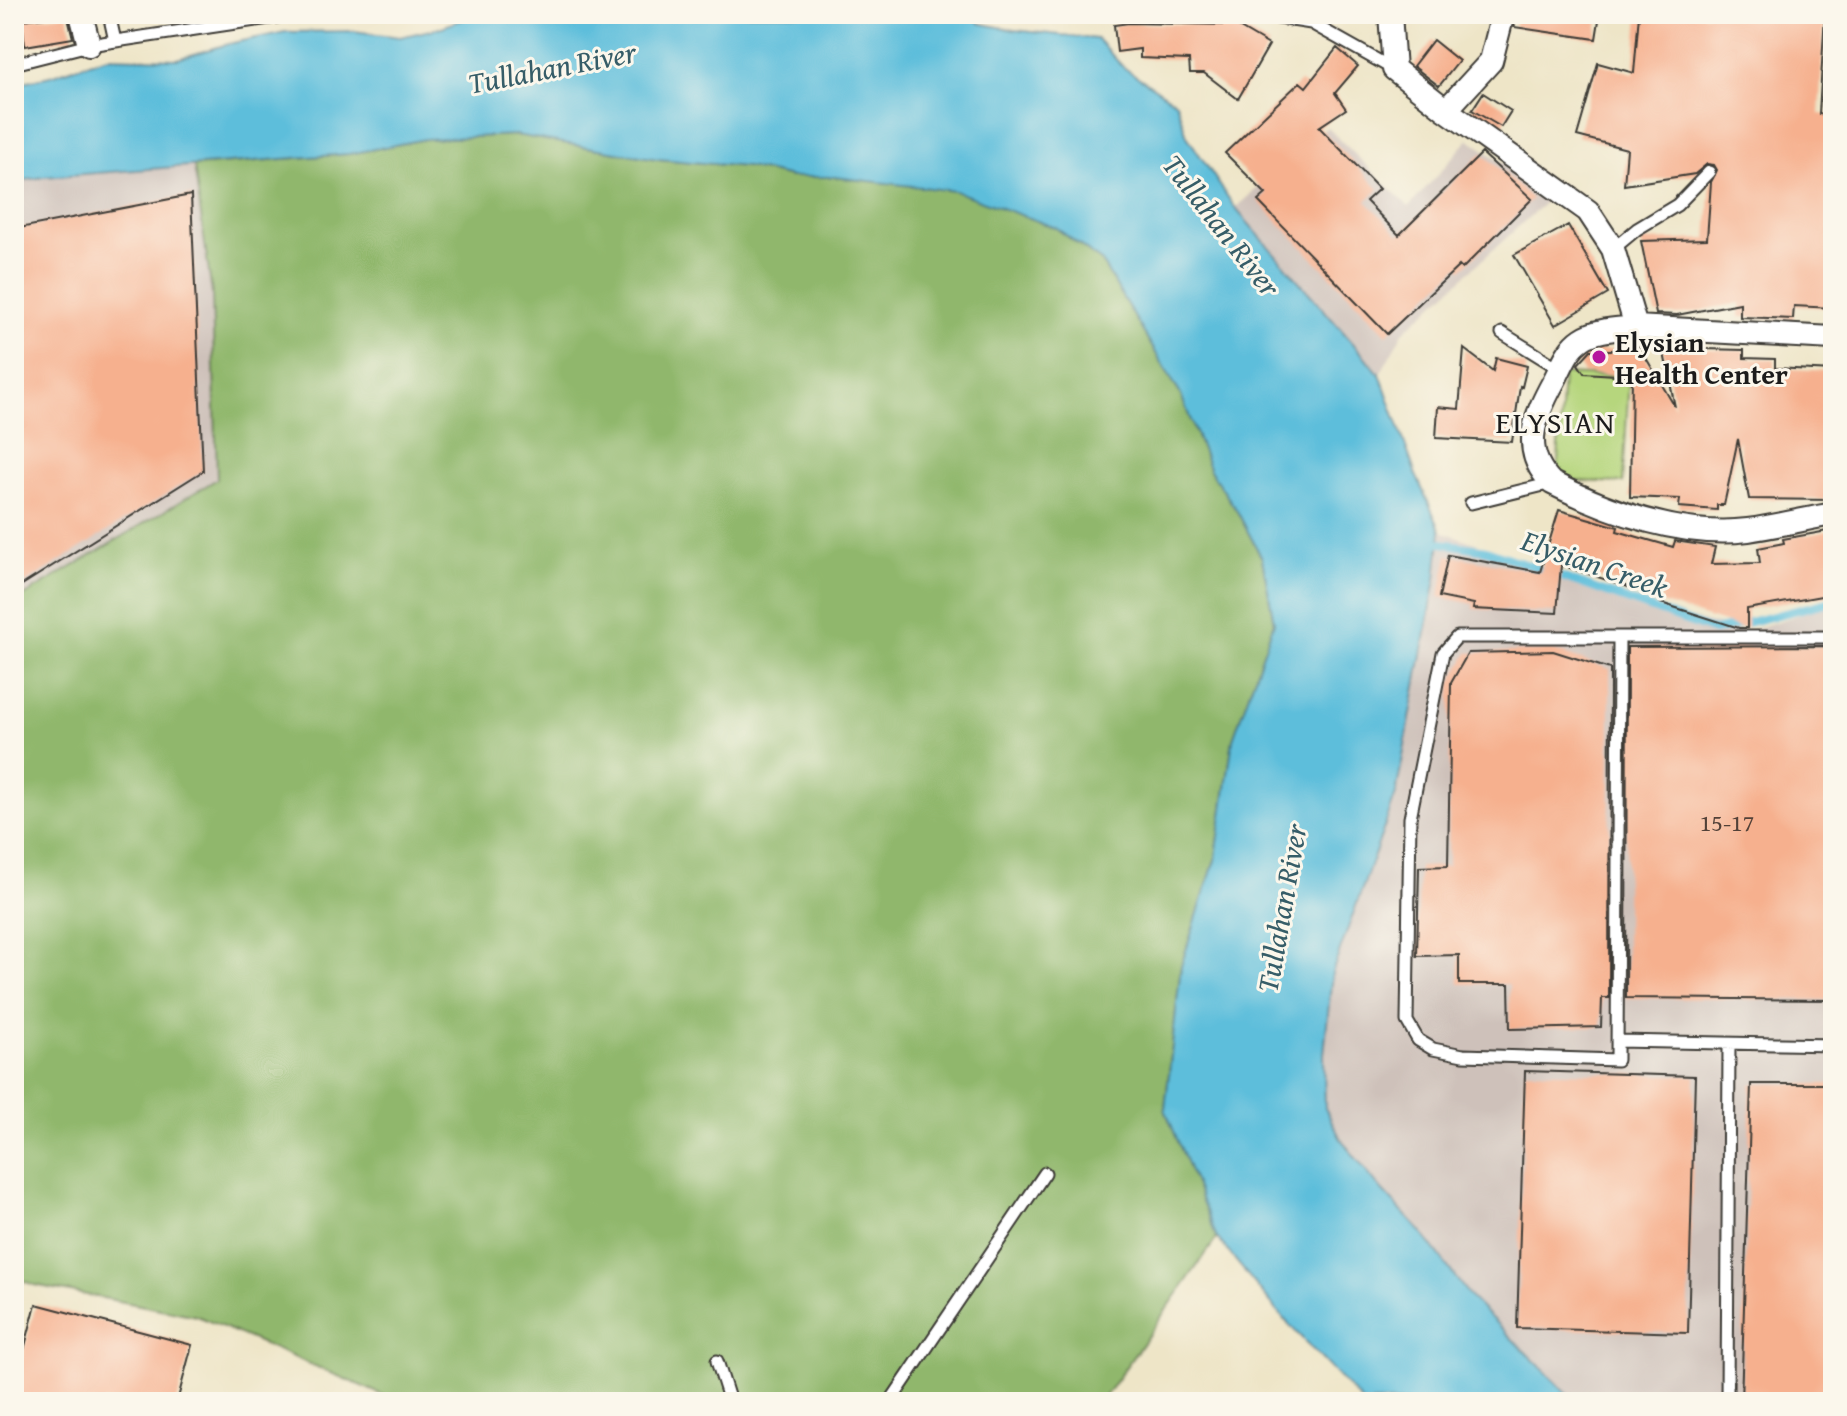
<svg xmlns="http://www.w3.org/2000/svg" width="1847" height="1416" viewBox="0 0 1847 1416" font-family="'Gentium Book Plus',serif">
  <style>
    .industrial { fill: #cec1ba }
    .green { fill: #b6d67d; stroke: #69794c; stroke-width: 2 }
    .forest { fill: #90b76c; stroke: #566a44; stroke-width: 2 }
    .water { fill: #5dbedb; stroke: #3c6d7c; stroke-width: 2 }
    .lines { fill: none; stroke-linecap: round; stroke-linejoin: round }
    .stream { stroke: #5dbedb; stroke-width: 8 }
    .building { fill: #f6b08e }
    .service-casing { stroke: #3c3a36; stroke-width: 15 }
    .minor-casing { stroke: #3c3a36; stroke-width: 26 }
    .service { stroke: #fff; stroke-width: 11 }
    .minor { stroke: #fff; stroke-width: 22 }
    .poi-dot { fill: #b5179e; stroke: #fbf7ec; stroke-width: 3 }
    .labels { text-anchor: middle; dominant-baseline: central; stroke-width: 6; stroke-linejoin: round; paint-order: stroke }
    .number-label { font-size: 24px; fill: #524138 }
    .poi-label { font-size: 28px; font-weight: bold; fill: #1c1c1c; stroke: #fbf7ec; text-anchor: start }
    .water-label { font-size: 30px; font-style: italic; fill: #365d68; stroke: #fbf7ec }
    .neighbourhood-label { font-size: 30px; letter-spacing: 2px; fill: #1c1c1c; stroke: #fbf7ec }
  </style>
  <rect width="100%" height="100%" fill="#fbf7ec"/>
  <filter id="ink" filterUnits="userSpaceOnUse"><feTurbulence type="fractalNoise" baseFrequency=".0125" numOctaves="2"/><feDisplacementMap in="SourceGraphic" scale="16" xChannelSelector="R" yChannelSelector="G"/><feConvolveMatrix kernelMatrix="1 2 1 2 8 2 1 2 1" color-interpolation-filters="sRGB"/></filter>
  <filter id="wash" filterUnits="userSpaceOnUse"><feTurbulence type="fractalNoise" baseFrequency=".006" numOctaves="4" result="noise"/><feDisplacementMap in="SourceGraphic" scale="32" xChannelSelector="R" yChannelSelector="G"/><feGaussianBlur stdDeviation="1.8" result="paint"/><feColorMatrix in="noise" values="0 0 0 0 0 0 0 0 0 0 0 0 0 0 0 0 0 1.4 0 .05"/><feComposite in="paint" operator="in"/></filter>
  <g filter="url(#wash)">
    <rect width="100%" height="100%" fill="#eee5c7"/>
    <path class="industrial" d="M1327,127L1409,207L1469,139L1551,197L1403,332L1380,374L1235,208Z
      M194,166L212,294L217,480L14,602V182L44,177Z
      M1441,531L1680,616L1745,632L1833,603V1402H1576L1471,1298L1422,1233L1379,1187L1341,1139L1325,1108L1324,1054L1332,973L1396,794L1436,579Z"/>
    <path class="green" d="M1563,374L1629,377L1623,483L1557,480Z"/>
    <path class="forest" d="M516,135L658,159L747,167L791,177H834L955,190L1056,228L1101,261L1181,395L1210,470L1237,511L1262,558L1274,622L1233,739L1216,857L1181,966L1165,1109L1217,1238L1101,1402H399L197,1316L34,1285L14,1277V602L217,479L212,294L194,166L349,154L425,139Z"/>
    <path class="water" d="M478,14H974L979,23L1014,30L1097,39L1123,67L1176,102L1187,136L1235,208L1380,374L1416,475L1441,531L1436,579L1396,794L1332,973L1324,1054L1325,1108L1341,1139L1379,1187L1422,1233L1471,1298L1576,1402H1362L1283,1318L1217,1238L1165,1109L1181,966L1216,857L1233,739L1274,622L1262,558L1237,511L1210,470L1181,395L1101,261L1056,228L955,191L834,177H791L747,167L658,159L516,135L425,139L349,154L44,177L14,182V84L50,76L107,57L177,59L228,44L285,32L354,31L400,37L439,28Z"/>
    <g class="lines">
      <path class="stream" d="M1429,541L1486,550L1714,631L1833,601"/>
    </g>
    <g id="blocks">
      <path class="building" d="M67,14L73,38L25,46L22,20Z
        M1517,14H1600L1596,39L1514,27Z
        M1639,14H1825L1819,114L1833,115V308L1794,306L1793,319L1740,317V303L1677,315L1656,314L1641,241L1707,239L1711,182L1717,170L1714,165L1707,164L1695,174L1624,185L1627,149L1577,136L1598,63L1634,73Z
        M1129,23L1235,25L1269,45L1238,99L1204,73H1190L1189,60L1140,58V49L1117,52L1114,25Z
        M1433,40L1459,61L1439,86L1413,66Z
        M1337,48L1358,66L1335,93L1346,109L1319,127L1379,189L1366,201L1399,235L1482,153L1532,199L1462,269L1459,266L1387,334L1258,201L1266,194L1225,153L1300,82L1306,87Z
        M1483,93L1511,111L1501,127L1472,110Z
        M191,195L203,471L14,590V229Z
        M1568,225L1608,294L1555,325L1514,255Z
        M1636,341L1675,407L1663,348L1744,350V358L1775,359V368L1833,371V500L1749,499L1738,439L1724,505H1717V510L1679,507L1680,499L1630,497L1632,376L1584,373L1578,364L1591,350H1632V342Z
        M1464,349L1493,371L1496,358L1527,366L1522,387L1520,386L1512,442L1436,438L1438,407L1459,409Z
        M1559,510L1618,527L1617,531L1673,547L1675,541L1715,547L1711,564L1760,563L1758,548L1784,543L1783,539L1833,530V594L1747,609V628H1739L1661,603L1662,598L1561,565L1557,613L1473,609L1474,604L1439,597L1448,555L1540,572Z
        M1833,646V1000L1626,998L1627,647Z
        M1553,651L1610,669L1609,998H1602L1601,1027L1510,1029L1509,984H1459V955L1417,956L1419,867L1448,866L1451,683L1468,653Z
        M1525,1071L1695,1076L1688,1333L1517,1328Z
        M1751,1084H1833V1402H1741Z
        M36,1304L192,1345L177,1402H24L14,1399V1388Z"/>
    </g>
  </g>
  <g filter="url(#ink)">
    <use href="#blocks" fill-opacity="0" stroke="#3c3a36" stroke-width="2"/>
    <g class="lines">
      <defs>
        <path id="service" d="M109,14L115,41
          M1125,14L1273,17L1311,23L1393,69
          M14,64L89,45L296,14
          M1613,249L1637,229L1677,205L1709,172
          M1502,333L1560,369
          M1471,503L1552,483
          M1619,637L1617,1060L1463,1055L1433,1049L1418,1040L1407,1021L1410,818L1443,653L1457,637H1833
          M1617,1041L1833,1045
          M717,1361L730,1402
          M890,1402L1045,1173
          M1727,1402L1729,1045"/>
        <path id="minor" d="M81,14L89,45
          M1390,14L1394,69L1446,110L1588,211L1613,249L1636,327
          M1446,110L1491,61L1503,14
          M1833,338L1636,327C1619,329 1596,329 1582,339C1567,349 1562,366 1554,381C1535,416 1519,450 1552,483C1610,512 1682,538 1748,530C1776,526 1805,519 1833,514"/>
      </defs>
      <use href="#service" class="service-casing"/>
      <use href="#minor" class="minor-casing"/>
      <use href="#service" class="service"/>
      <use href="#minor" class="minor"/>
    </g>
  </g>
  <circle class="poi-dot" cx="1599" cy="357" r="8"/>
  <g class="labels">
    <g class="number-label">
      <text x="1727" y="822">15-17</text>
    </g>
    <g class="poi-label">
      <text x="1615" y="341">Elysian<tspan x="1615" dy="32">Health Center</tspan></text>
    </g>
    <g class="water-label">
      <text transform="translate(552 67) rotate(-11)">Tullahan River</text>
      <text transform="translate(1222 225) rotate(52)">Tullahan River</text>
      <text transform="translate(1595 563) rotate(19)">Elysian Creek</text>
      <text transform="translate(1281 908) rotate(-80)">Tullahan River</text>
    </g>
    <g class="neighbourhood-label">
      <text x="1556" y="422">ELYSIAN</text>
    </g>
  </g>
  <rect width="1847" height="1416" fill="none" stroke="#fbf7ec" stroke-width="48"/>
</svg>
